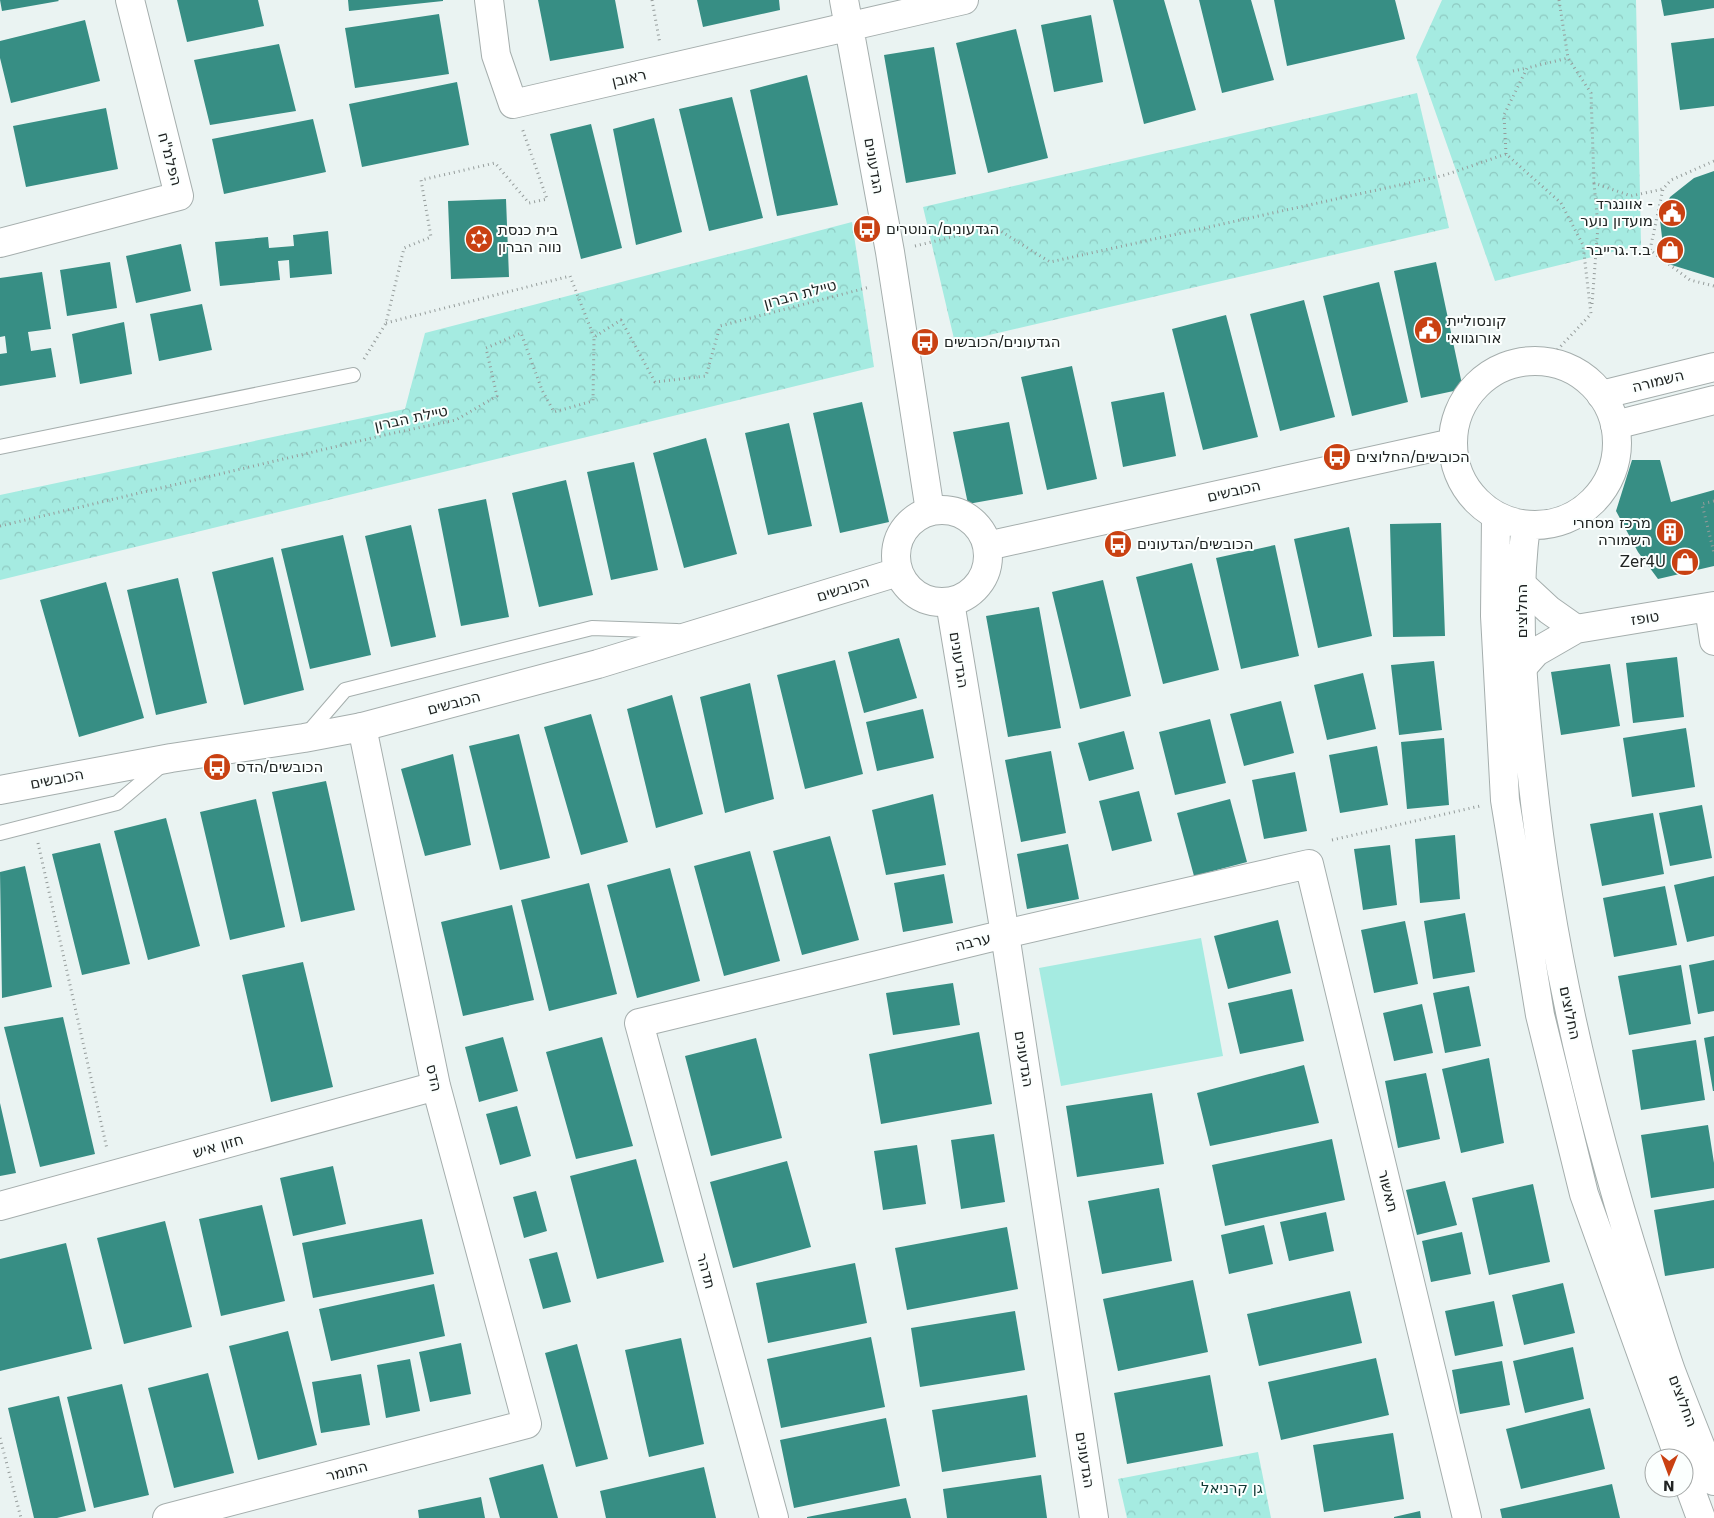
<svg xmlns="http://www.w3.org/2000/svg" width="1714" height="1518" viewBox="0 0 1714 1518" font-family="'DejaVu Sans',Heebo,sans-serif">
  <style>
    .green { fill: #a5ebe1 }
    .park { fill: url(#park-crowns) }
    .building { fill: #378e84 }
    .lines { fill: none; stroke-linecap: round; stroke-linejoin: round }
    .lane-casing { stroke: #a5aead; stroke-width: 16 }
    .street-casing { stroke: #a5aead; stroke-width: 30 }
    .secondary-casing { stroke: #a5aead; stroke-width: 30 }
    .path { stroke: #959c9b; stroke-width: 3; stroke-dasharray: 1 4; stroke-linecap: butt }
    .lane { stroke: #fff; stroke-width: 14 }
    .street { stroke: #fff; stroke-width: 28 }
    .secondary { stroke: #fff; stroke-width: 28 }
    .labels { text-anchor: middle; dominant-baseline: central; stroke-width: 4; stroke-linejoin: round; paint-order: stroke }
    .street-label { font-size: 15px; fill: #202423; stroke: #fbfffe }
    .poi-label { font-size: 15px; fill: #202423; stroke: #fbfffe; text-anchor: start }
    .park-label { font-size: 15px; fill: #103934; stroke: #fbfffe }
  </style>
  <defs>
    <pattern id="park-crowns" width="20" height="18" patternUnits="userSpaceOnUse" patternTransform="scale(1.25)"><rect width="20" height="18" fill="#a5ebe1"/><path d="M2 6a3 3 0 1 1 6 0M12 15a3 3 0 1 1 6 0" fill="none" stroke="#8ec9c1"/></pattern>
  </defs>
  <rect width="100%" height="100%" fill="#eaf3f2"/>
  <path class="green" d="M1201,938L1223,1056L1061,1086L1039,968Z"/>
  <path class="park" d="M1442,0H1636L1641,245L1495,281L1416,57Z
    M1417,93L1449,228L955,343L923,207Z
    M852,222L874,367L0,580V495L405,409L425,333Z
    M1258,1452L1271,1518H1127L1118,1479Z"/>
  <path class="building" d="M0,0H58L59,1L2,11Z
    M177,0H258L264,26L187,42Z
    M348,0H443V1L349,11Z
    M538,0H615L624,48L550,61Z
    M697,0H779L780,10L703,27Z
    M1113,0H1164L1196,110L1144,124Z
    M1199,0H1251L1274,80L1222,93Z
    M1274,0H1395L1405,39L1287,66Z
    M1661,0H1714V8L1664,16Z
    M439,14L449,74L355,88L345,28Z
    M1091,15L1103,82L1054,92L1041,25Z
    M85,20L100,81L11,103L0,58V41Z
    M1016,29L1048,158L988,173L956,43Z
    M1714,38V106L1680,110L1671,43Z
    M279,44L296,111L210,125L194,60Z
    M934,47L956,174L906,183L884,55Z
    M807,75L838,205L777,216L750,90Z
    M457,82L469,145L362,167L349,104Z
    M732,97L763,218L709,231L679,109Z
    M106,108L118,169L26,187L13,126Z
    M654,118L682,232L636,245L613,129Z
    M313,119L326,172L224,194L212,139Z
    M591,124L622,248L581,259L550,134Z
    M1714,171V278L1665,263L1660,220L1670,197L1694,178Z
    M506,199L509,277L451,279L448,201Z
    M328,231L332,274L290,278L289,260L278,261L280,280L220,286L215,242L268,237L269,248L294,246L293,235Z
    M181,244L191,291L136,303L126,256Z
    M110,262L117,308L67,316L60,270Z
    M1436,262L1463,389L1421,398L1394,271Z
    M42,272L51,329L28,332L31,351L51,348L56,377L0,386V354L7,353L5,336L0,337V278Z
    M1379,282L1408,402L1352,416L1323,296Z
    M1304,300L1335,417L1280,431L1250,314Z
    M202,304L212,350L159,361L150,314Z
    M1226,315L1258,437L1203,450L1172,329Z
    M124,322L132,374L80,384L72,334Z
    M1072,366L1097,479L1047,490L1021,377Z
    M1164,392L1176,456L1123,467L1111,402Z
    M862,402L889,522L840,533L813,413Z
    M1009,422L1023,494L968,504L953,432Z
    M789,423L812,526L768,535L745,433Z
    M706,438L737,554L684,568L653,453Z
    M1632,460H1660L1671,502L1714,490V566L1658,579L1638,552L1616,511Z
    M634,462L658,570L611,580L587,472Z
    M566,480L593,595L539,607L512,493Z
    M486,499L509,617L461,626L438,509Z
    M1441,523L1445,636L1393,637L1390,524Z
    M411,525L436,637L391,647L365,536Z
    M1349,527L1372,636L1318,648L1294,539Z
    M343,535L371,655L310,669L281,549Z
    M1275,545L1299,656L1241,669L1216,558Z
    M273,557L304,690L244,705L212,572Z
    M1192,563L1219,670L1163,684L1136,577Z
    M178,578L207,703L156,715L127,590Z
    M1103,580L1131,696L1080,709L1052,592Z
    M106,582L144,718L79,737L40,600Z
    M1039,607L1061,728L1008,737L986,616Z
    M899,638L917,698L864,713L848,652Z
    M1677,657L1684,717L1633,723L1626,663Z
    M835,660L863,774L805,789L777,675Z
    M1434,661L1442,730L1399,735L1391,665Z
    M1610,664L1620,726L1561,735L1551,672Z
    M1363,673L1376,729L1327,740L1314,685Z
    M750,683L774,799L725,813L700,697Z
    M672,695L703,814L656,828L627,709Z
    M1281,701L1294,753L1244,766L1230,714Z
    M923,709L934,758L877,771L866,722Z
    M591,714L628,842L581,855L544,727Z
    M1210,719L1226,783L1175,795L1159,732Z
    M1686,728L1695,787L1632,797L1623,738Z
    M1124,731L1134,769L1089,781L1078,743Z
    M519,734L550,858L500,870L469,746Z
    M1444,738L1449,805L1407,809L1401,742Z
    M1377,746L1388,805L1340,813L1329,755Z
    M1051,751L1066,833L1021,842L1005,760Z
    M453,754L471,845L425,856L401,769Z
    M1295,772L1307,831L1264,839L1252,780Z
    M326,781L355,910L301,922L272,792Z
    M1139,791L1152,841L1112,851L1099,801Z
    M933,794L946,865L886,875L872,810Z
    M256,799L285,927L230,940L200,812Z
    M1230,799L1247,862L1194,876L1177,813Z
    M1702,805L1712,858L1670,866L1659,813Z
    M1653,813L1664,874L1602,886L1590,824Z
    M166,818L200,946L148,960L114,831Z
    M1455,835L1460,899L1420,903L1415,839Z
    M830,836L859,940L802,955L773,851Z
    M100,843L130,964L82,975L52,854Z
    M1068,844L1079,899L1027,909L1017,854Z
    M1390,845L1397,905L1363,910L1354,849Z
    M750,851L780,961L724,976L694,866Z
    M25,866L52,987L2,998L0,872Z
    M670,868L700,981L637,998L607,885Z
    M944,874L953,923L903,932L894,883Z
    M1714,876V936L1687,942L1674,885Z
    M589,883L617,994L549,1011L521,900Z
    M1665,886L1677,945L1614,957L1603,898Z
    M512,905L534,1000L463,1016L441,922Z
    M1465,913L1475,972L1433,979L1424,921Z
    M1278,920L1291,973L1228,989L1214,936Z
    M1405,921L1418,984L1374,993L1361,930Z
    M1714,960V1011L1698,1014L1689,965Z
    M303,962L333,1087L271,1102L242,975Z
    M1681,965L1691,1024L1629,1035L1618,976Z
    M953,983L960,1025L893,1035L886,993Z
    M1469,986L1481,1046L1445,1053L1433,993Z
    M1292,989L1304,1041L1240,1054L1228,1003Z
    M1422,1004L1433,1053L1394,1061L1383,1013Z
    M63,1017L95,1154L40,1167L4,1027Z
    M979,1032L992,1104L881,1124L869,1054Z
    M1714,1036V1091H1713L1704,1038Z
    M503,1037L518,1091L479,1102L465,1047Z
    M602,1037L633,1146L576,1159L546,1052Z
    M756,1038L782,1138L711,1156L685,1056Z
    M1696,1040L1705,1100L1641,1110L1632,1050Z
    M1489,1058L1504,1143L1461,1153L1442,1069Z
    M1304,1065L1319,1123L1210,1146L1197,1093Z
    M1426,1073L1440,1139L1398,1148L1385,1081Z
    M1152,1093L1164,1164L1077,1177L1066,1106Z
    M0,1103L16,1173L0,1176Z
    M517,1106L531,1156L500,1165L486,1114Z
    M1708,1125L1714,1163V1188L1651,1198L1641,1135Z
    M994,1134L1005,1202L961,1209L951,1140Z
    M1332,1139L1345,1200L1225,1226L1212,1165Z
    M917,1145L926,1204L883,1210L874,1151Z
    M636,1159L664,1262L597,1279L570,1176Z
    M787,1161L811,1247L733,1268L710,1182Z
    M333,1166L346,1224L293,1236L280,1178Z
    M1445,1181L1457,1225L1417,1235L1406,1190Z
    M1533,1184L1550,1262L1489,1275L1472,1198Z
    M1159,1188L1172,1261L1102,1274L1088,1201Z
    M536,1191L547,1231L524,1238L513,1197Z
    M1714,1200V1268L1665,1276L1654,1210Z
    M262,1205L285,1301L221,1316L199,1219Z
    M1326,1212L1334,1251L1289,1261L1280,1222Z
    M422,1219L434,1274L313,1298L302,1243Z
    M165,1221L192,1327L124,1344L97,1238Z
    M1264,1225L1273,1264L1229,1274L1221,1235Z
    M1007,1227L1018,1289L907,1310L895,1248Z
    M1462,1232L1471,1274L1431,1282L1422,1241Z
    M66,1243L92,1349L0,1371V1259Z
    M557,1252L571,1302L543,1309L529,1259Z
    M855,1263L867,1323L768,1343L756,1283Z
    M1193,1280L1208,1352L1118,1371L1103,1299Z
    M1563,1283L1575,1333L1524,1345L1512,1295Z
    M434,1284L445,1336L331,1361L319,1309Z
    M1350,1291L1362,1343L1259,1366L1247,1314Z
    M1494,1301L1503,1346L1455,1356L1445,1311Z
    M1015,1311L1025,1370L920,1387L911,1328Z
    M288,1331L317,1445L258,1460L229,1346Z
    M871,1337L885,1407L781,1428L767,1359Z
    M681,1338L704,1444L649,1457L625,1350Z
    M461,1343L471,1394L430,1402L419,1352Z
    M577,1344L608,1459L576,1467L545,1353Z
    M1573,1347L1584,1399L1525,1413L1513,1361Z
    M1376,1358L1389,1415L1281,1440L1268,1382Z
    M410,1359L420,1411L386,1418L377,1365Z
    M1502,1361L1510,1405L1460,1414L1452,1370Z
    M208,1373L234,1473L174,1488L148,1388Z
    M361,1374L370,1425L321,1433L312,1382Z
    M1210,1375L1223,1446L1127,1464L1114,1393Z
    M122,1384L149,1495L94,1508L67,1397Z
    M1027,1395L1036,1457L942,1472L932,1410Z
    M59,1396L86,1511L57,1518H34L8,1408Z
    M1590,1408L1605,1469L1521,1489L1506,1429Z
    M886,1418L900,1486L794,1508L780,1440Z
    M1393,1433L1404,1499L1324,1512L1313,1445Z
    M543,1464L558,1518H500L489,1478Z
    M704,1467L716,1518H606L600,1491Z
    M1041,1475L1047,1518H947L943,1489Z
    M1612,1484L1620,1518H1502L1500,1509Z
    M481,1497L485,1518H419L418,1510Z
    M906,1498L911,1518H807V1517Z
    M1420,1511L1421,1518H1394V1517Z"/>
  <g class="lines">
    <defs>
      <path id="lane" d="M0,447L353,375
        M307,734L345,690L592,628L677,631
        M0,833L117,803L162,765"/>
      <path id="street" d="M489,0L496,55L513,104L964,0
        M844,0L890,252L930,511
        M0,243L179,196L130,0
        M1601,395L1714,367
        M1615,425L1714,400
        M1521,584L1549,610L1576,629
        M950,602L1005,934L1094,1518
        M1709,608L1714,641
        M1521,669L1536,652L1576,629L1714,606
        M0,1206L436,1086
        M167,1518L527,1424L436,1086L362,727
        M774,1518L639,1023L1005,934L1309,864L1467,1518"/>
      <path id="secondary" d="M1453 443a82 82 0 1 1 164 0a82 82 0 1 1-164 0Z
        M896 556a46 46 0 1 1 92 0a46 46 0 1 1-92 0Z
        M1496,516L1495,616L1505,800L1540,1015L1584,1194L1679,1458
        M1526,525C1515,609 1523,693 1532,776C1550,947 1589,1114 1641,1277C1651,1308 1660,1340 1671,1371C1685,1408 1700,1444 1714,1481
        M987,546L1453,443
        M0,790L171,758L304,738L362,727L598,664L898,572
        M1684,1472L1701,1518"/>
    </defs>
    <use href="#lane" class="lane-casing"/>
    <use href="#street" class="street-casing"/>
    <use href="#secondary" class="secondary-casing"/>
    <path class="path" d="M652,0L660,44
      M1559,0L1568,58
      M1513,71L1527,68
      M1506,154L1504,115L1527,68L1568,58L1591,93L1594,183L1631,196L1663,189
      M1714,161L1671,180L1663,189L1650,250L1690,280L1714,286
      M915,246L994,227L1050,262L1445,175L1506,154L1561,203L1583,245L1591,314L1546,362
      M1592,304L1598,226L1594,183
      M386,323L570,276L594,337
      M364,359L386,323L404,248L431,237L421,180L495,163L529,203L547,199L522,128
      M1714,501L1702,504L1714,553
      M0,526L389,434L456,420L497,396L486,348L521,333L542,390L554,412L593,401L594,337L621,320L655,382L706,376L720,326L870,287
      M1332,840L1480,806
      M38,843L107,1149
      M0,1438L21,1518"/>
    <use href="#lane" class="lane"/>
    <use href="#street" class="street"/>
    <use href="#secondary" class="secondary"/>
  </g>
  <defs>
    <symbol id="civic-disc" viewBox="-11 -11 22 22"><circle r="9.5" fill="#c94112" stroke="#fbfffe"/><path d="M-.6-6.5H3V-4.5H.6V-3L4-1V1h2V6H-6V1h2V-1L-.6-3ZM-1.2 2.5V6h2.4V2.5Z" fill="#fff"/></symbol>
    <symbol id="bus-disc" viewBox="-11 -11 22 22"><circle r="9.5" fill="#c94112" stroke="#fbfffe"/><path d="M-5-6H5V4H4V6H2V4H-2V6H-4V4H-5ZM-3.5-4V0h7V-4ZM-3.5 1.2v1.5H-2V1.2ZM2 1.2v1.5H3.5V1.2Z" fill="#fff"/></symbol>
    <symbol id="synagogue-disc" viewBox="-11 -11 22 22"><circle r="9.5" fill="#c94112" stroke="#fbfffe"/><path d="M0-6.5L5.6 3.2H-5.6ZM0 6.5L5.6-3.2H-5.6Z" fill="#fff"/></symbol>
    <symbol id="shop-disc" viewBox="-11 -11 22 22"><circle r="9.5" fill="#c94112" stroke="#fbfffe"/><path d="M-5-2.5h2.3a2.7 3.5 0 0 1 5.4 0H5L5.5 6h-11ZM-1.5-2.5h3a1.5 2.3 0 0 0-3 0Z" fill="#fff"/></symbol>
    <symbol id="building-disc" viewBox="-11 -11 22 22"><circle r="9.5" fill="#c94112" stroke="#fbfffe"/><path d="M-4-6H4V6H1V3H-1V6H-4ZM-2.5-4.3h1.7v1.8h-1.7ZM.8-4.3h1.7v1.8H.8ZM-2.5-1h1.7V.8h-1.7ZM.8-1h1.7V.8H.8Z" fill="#fff"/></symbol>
  </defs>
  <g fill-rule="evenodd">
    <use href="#civic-disc" x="1656" y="197" width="32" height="32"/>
    <use href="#bus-disc" x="851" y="213" width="32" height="32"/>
    <use href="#synagogue-disc" x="463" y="223" width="32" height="32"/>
    <use href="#shop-disc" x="1654" y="234" width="32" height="32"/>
    <use href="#civic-disc" x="1412" y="314" width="32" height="32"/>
    <use href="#bus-disc" x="909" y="326" width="32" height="32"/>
    <use href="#bus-disc" x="1321" y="441" width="32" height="32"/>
    <use href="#building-disc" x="1654" y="516" width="32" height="32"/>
    <use href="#bus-disc" x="1102" y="528" width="32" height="32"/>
    <use href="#shop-disc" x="1669" y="546" width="32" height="32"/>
    <use href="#bus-disc" x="201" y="751" width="32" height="32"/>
  </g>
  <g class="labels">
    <g class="street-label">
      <text transform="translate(629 78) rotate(-13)">ראובן</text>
      <text transform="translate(170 159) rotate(75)">הפלמ"ח</text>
      <text transform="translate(874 166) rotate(80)">הגדעונים</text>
      <text transform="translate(800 294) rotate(-15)">טיילת הברון</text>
      <text transform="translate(1658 381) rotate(-14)">השמורה</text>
      <text transform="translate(411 418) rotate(-12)">טיילת הברון</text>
      <text transform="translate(1234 491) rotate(-13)">הכובשים</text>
      <text transform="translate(843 589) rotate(-17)">הכובשים</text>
      <text transform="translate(1522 611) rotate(-90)">החלוצים</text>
      <text transform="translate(1645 618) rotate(-9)">טופז</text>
      <text transform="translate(959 660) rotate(81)">הגדעונים</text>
      <text transform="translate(454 703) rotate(-15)">הכובשים</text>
      <text transform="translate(57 779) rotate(-11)">הכובשים</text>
      <text transform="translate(973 942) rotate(-14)">ערבה</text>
      <text transform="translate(1570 1013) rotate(78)">החלוצים</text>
      <text transform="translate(1024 1059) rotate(81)">הגדעונים</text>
      <text transform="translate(434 1078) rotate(77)">הדס</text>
      <text transform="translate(218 1146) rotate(-16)">חזון איש</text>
      <text transform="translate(1388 1191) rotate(76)">תאשור</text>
      <text transform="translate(706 1271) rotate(75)">תדהר</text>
      <text transform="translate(1683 1401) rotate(69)">החלוצים</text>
      <text transform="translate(1085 1460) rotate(81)">הגדעונים</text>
      <text transform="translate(347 1471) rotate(-15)">התומר</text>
    </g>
    <g class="poi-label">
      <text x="1653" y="204" text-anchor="end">אוונגרד -<tspan x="1653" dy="17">מועדון נוער</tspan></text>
      <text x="886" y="229">הגדעונים/הנוטרים</text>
      <text x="498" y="230">בית כנסת<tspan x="498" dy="17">נווה הברון</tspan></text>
      <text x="1651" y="250" text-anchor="end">ב.ד.גרייבר</text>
      <text x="1447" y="321">קונסוליית<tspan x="1447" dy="17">אורוגוואי</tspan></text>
      <text x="944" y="342">הגדעונים/הכובשים</text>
      <text x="1356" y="457">הכובשים/החלוצים</text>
      <text x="1651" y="523" text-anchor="end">מרכז מסחרי<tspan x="1651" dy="17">השמורה</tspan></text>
      <text x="1137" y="544">הכובשים/הגדעונים</text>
      <text x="1666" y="562" text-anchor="end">Zer4U</text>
      <text x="236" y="767">הכובשים/הדס</text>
    </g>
    <g class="park-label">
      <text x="1232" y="1488">גן קרניאל</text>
    </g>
  </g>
  <g transform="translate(1669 1473) rotate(181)"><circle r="24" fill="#fbfffe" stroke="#a3a7a6"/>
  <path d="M0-4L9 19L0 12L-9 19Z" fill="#c94112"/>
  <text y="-8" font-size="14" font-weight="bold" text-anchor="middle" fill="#202423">N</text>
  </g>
</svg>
